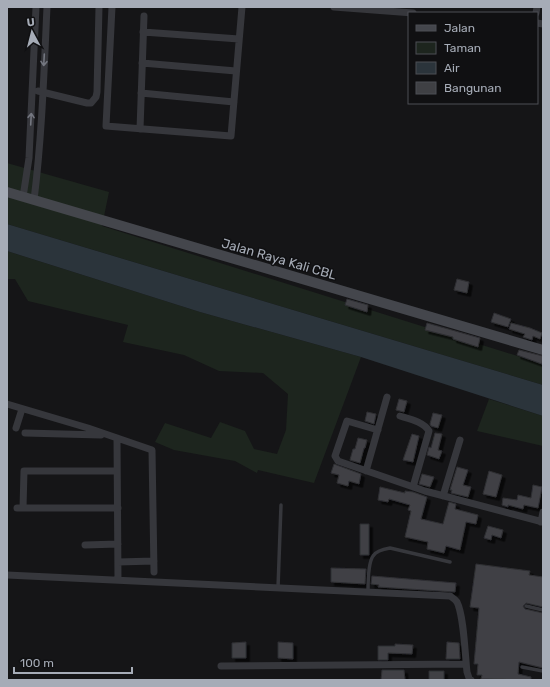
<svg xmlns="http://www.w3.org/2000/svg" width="550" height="687" viewBox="0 0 550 687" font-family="Rubik,sans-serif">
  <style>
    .green { fill: #1d251e }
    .water { fill: #2b343b }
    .building { fill: #3f4044; stroke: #2f2f33; filter: url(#shadow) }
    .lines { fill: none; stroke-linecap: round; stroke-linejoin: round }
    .lane { stroke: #36373c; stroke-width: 3.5 }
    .street { stroke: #36373c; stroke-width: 7 }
    .secondary { stroke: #44464c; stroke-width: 10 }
    .oneway { stroke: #747780 }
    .labels { text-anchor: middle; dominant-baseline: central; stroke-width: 3; stroke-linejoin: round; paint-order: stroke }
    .street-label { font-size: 13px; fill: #a6acb7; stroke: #101012 }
  </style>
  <defs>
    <filter id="shadow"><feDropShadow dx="3.5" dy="3.5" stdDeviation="0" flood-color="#0009"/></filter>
  </defs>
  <rect width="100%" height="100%" fill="#151517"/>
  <path class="green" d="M7,163L109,192L102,226L543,364V385L7,224Z
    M7,251L200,312L361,357L314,483L258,470L257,473L235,461L174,450L155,442L165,423L211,438L220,422L245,431L254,449L277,454L286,430L288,394L263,373L219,371L184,355L123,342L128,325L28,301L15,279H7Z
    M489,399L543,416V446L477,431Z"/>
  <path class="water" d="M7,224L543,385V416L361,357L200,312L7,251Z"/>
  <path class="building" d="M457,279L469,282L467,293L454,290Z
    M347,299L368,305L367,312L345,305Z
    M494,313L511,319L508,327L491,322Z
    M427,323L480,338L478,347L453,339V337L425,330Z
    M511,323L530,328L542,333L540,339L533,336L532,340L523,337L525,334L509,329Z
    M519,350L543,356L542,364L517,355Z
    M399,399L407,401L404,412L396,410Z
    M367,412L376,414L374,424L365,421Z
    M433,413L442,415L438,428L431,426L430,424Z
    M435,433L442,434L438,450L442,451L439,459L427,455L429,447L431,448Z
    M412,434L419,436L413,462L403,460Z
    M358,438L367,440L365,448H364L360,463L350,460L353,449H355Z
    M334,464L361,474L359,484L349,481L348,486L337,483L339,475L331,473Z
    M457,467L468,470L463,485L471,487L468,497L451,493L452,490H450Z
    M489,471L502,475L496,497L483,494Z
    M422,474L434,477L430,487L419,484Z
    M533,485L542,487L538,508L524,505L523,509L508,505V507L502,505L503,498L517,500L518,495L531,498Z
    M380,487L405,493V491L413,492L427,497L421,519L443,524L449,502L456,504L455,509L478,515L476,524L466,522L460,550L446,546L444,553L427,549L428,542L405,537L411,511L408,510L410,505L389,499L388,502L378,500Z
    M360,524H369V555H360Z
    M488,526L503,530L501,538L492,535L491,540L484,538Z
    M476,564L530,571L529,575L543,577V607L526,603L523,606L525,609L543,613V668L519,662L518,674L531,677V680L481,679L482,675H477L478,664H474L479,608L470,607Z
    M331,568L366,569L365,584L331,582Z
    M372,576L456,583L455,592L378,587L379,585L371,584Z
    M246,642V658H232V643Z
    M278,642L293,643V659L278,658Z
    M447,642L459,643L460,659H446Z
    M395,644L413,645L412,654L388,653V660H378V646H395Z
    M382,670H404L405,680H381Z
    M429,671H444V680H429Z"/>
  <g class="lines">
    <path class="lane" d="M278,588L281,505
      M368,592C368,584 368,563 373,556C376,551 384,549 390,548L450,562
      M526,606L543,610
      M522,667L543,671"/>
    <path class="street" d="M112,7L106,126L231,136L242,7
      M334,7L413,13
      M536,13L537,7
      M537,23L543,24
      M143,32L239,39
      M142,63L236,71
      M38,91L87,103H91L96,97L97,92L99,7
      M141,93L234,102
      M140,129L144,16
      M23,197L29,158L36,7
      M34,200C42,136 44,71 47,7
      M7,404L88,428L152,450L154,572
      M400,416C410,419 424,422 429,431L413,487
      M16,428L22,409
      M378,430L347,421L335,456L338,461L425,491L543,522
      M25,433L101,435
      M117,438L118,580
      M366,471L387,397
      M443,496L460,440
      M17,508H118
      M23,508L24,471H117
      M541,522L543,512
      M85,545L118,544
      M118,562L154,561
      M7,575L450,596C453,598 455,599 457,602C464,616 465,655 467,672L469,678L471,680
      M221,666L466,664"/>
    <path class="secondary" d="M7,192L543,350"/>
  </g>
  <defs><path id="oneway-shaft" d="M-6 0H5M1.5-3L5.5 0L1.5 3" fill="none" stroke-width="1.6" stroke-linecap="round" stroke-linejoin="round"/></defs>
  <g class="oneway">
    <use href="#oneway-shaft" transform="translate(44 60) rotate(93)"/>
    <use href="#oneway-shaft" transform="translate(31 119) rotate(-87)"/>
  </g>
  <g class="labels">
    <g class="street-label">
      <text transform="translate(279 259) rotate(16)">Jalan Raya Kali CBL</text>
    </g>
  </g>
  <rect width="550" height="687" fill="none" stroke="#a6acb7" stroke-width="16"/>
  <rect x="408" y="12" width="130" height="92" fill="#101012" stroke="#4c4e54"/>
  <rect x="416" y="25" width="20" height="6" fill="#44464c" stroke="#4c4e54"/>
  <text x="444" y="32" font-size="12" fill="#a6acb7">Jalan</text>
  <rect x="416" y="42" width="20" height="12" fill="#1d251e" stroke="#4c4e54"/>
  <text x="444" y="52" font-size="12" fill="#a6acb7">Taman</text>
  <rect x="416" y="62" width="20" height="12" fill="#2b343b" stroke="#4c4e54"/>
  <text x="444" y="72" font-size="12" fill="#a6acb7">Air</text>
  <rect x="416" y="82" width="20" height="12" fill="#3f4044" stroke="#4c4e54"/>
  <text x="444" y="92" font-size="12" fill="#a6acb7">Bangunan</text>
  <g transform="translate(32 32) rotate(353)" stroke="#101012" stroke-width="3" paint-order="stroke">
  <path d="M0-3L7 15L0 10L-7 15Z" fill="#a6acb7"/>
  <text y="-6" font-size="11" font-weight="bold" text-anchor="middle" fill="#a6acb7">U</text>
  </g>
  <path d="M14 667v6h118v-6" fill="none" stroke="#a6acb7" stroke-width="2"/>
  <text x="20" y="667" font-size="12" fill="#a6acb7" stroke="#101012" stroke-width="3" paint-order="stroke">100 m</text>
</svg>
